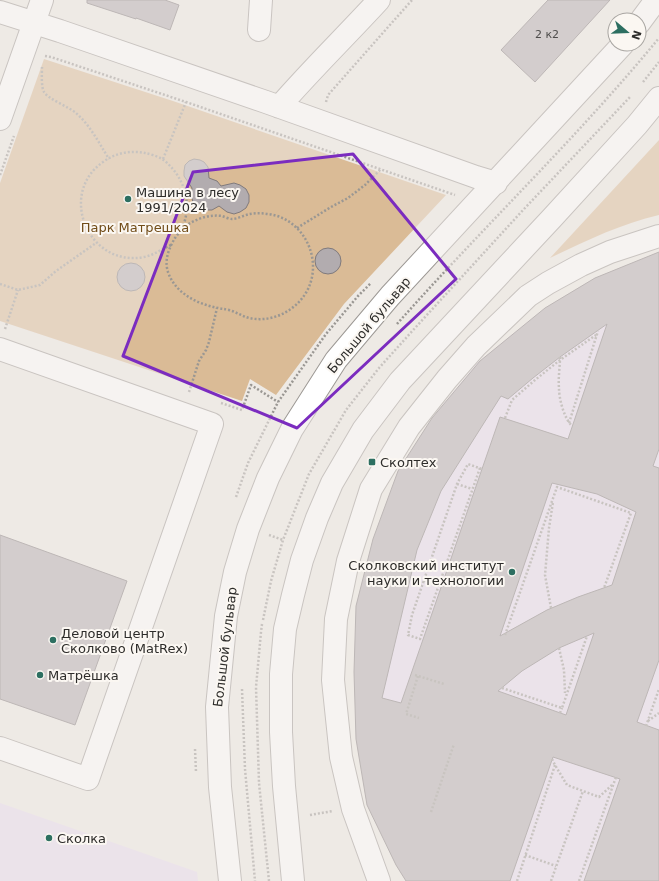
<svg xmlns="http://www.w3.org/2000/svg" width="659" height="881" viewBox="0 0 659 881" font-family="'DejaVu Sans',sans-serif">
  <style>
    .education { fill: #e7dbf0 }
    .green { fill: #dabb96 }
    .building { fill: #b2acaf; stroke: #807a7c; fill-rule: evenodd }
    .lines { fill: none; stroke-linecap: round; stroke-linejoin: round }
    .minor-casing { stroke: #9c9894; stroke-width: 24 }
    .path { stroke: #9a9793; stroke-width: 2.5; stroke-dasharray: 2 2; stroke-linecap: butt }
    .minor { stroke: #fff; stroke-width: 22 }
    .marked { fill: none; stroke: #7b2cbf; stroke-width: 3; stroke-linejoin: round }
    .poi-dot { fill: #2d6f61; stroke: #fbf7f2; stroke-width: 1.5 }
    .labels { text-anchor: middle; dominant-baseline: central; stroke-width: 4; stroke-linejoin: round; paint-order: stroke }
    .number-label { font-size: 11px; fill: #4e4c4b }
    .poi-label { font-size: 13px; fill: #2d2c2a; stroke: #fbf7f2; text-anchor: start }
    .park-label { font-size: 13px; fill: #714c18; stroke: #fbf7f2 }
    .street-label { font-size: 13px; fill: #2d2c2a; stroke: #fbf7f2 }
  </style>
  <rect width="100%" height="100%" fill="#eeeae5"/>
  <path class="education" d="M659,252V881H406L367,805L356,739L354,672L356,606L373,539L398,471L435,414L478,362L545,308L595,278Z
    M0,803L197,872L198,881H0Z"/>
  <path class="green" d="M44,59L173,101L446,195L344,304L276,395L250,379L242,401L0,321V183Z
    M659,140V215C621,224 585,241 550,258Z"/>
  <path class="building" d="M87,0H165L179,5L170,30L136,18V19L87,3Z
    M548,0H610L535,82L501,50Z
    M194,159L200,160L204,162L208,167L209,178L217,181L221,186L234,183L240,185L246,189L249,195V202L246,208L240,212L234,214L227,212L219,206L212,210H205L198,208L193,202L191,195L192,188L184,176V171L185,165L189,161Z
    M315 261a13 13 0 1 1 26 0a13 13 0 1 1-26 0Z
    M659,252V449L653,466L659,468V660L637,722L659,730V881H584L620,779L553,757L510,881H406L396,865L367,805L356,739L354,672L356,606L373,539L398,471L432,418L480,361L545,308L595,278ZM607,324L568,439L500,417L401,703L382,698L417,550L441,491L501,396L508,399L533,378L560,357ZM552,483L597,494L636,512L612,585L578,597L547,610L500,636ZM594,633L566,715L498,691L522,671L559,648Z
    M117 277a14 14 0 1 1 28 0a14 14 0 1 1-28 0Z
    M0,535L127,581L75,725L0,699Z"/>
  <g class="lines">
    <defs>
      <path id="minor" d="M0,12L60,31L266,102L476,177L496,183
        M639,23L656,0
        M259,30L261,0
        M279,107C311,70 346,36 379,0
        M0,119L42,0
        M0,349L212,424L88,779L0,748
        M230,881L220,787L217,707L226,616L235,572L248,529L268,478L292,429L336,360L390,296L623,44
        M293,881L284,786L281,732V674L285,629L293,595L302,560L317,518L332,483L363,430L400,381L552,218L637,125L659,98
        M379,881L353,809L341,757L333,680L336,619L348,561L371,489L409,427L447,379L476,346L528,296L548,283L581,265L610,252L659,236"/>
    </defs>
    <use href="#minor" class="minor-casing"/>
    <path class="path" d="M45,56L51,57L186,102L455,195
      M42,67C42,73 41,87 44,92C48,99 69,107 76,113C90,125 99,143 109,159
      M643,82L659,62
      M326,102L328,95L412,0
      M163,159L186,102
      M0,175L14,136
      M297,228L331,207L348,198L365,185L381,169
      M171,245C162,249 154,255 144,257C89,268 57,194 103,162C115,153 131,150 145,153C150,154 157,156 162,159C166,161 169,165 172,168C186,184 191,206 183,226C181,230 178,234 175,238C169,248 164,260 168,272C175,293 197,304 218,308C222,309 225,309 229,310C236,312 242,316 249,318C272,323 296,311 307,291C324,259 303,218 268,214C262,213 256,213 250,214C244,215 238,219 232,219C229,219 225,217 222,216C207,214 194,220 182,228
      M0,284L18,290L40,285L56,271L96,243
      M397,324C483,227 577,138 659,38
      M5,329L18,290
      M560,357C560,367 558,378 559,388C559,399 564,418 572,426
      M189,392L199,361L206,350L209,342L217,308
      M221,403L242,410L251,385L278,402
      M505,418L512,400L535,380L560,360L596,335
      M569,423L598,331
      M480,468L420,639L408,635L412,615L457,484L468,464L482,469
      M457,484L472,489
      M236,497L248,463L278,402L326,334L358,296L371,283
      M269,535L283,540
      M424,580L439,585
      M551,608L545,575L549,528L553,502
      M263,620L271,581L283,540L309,474L346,410L379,368L415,328L524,209L630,97
      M262,624L261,632L256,687L259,783L269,881
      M505,635L557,487L631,513L604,588
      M559,648L564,670L565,693
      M415,675L444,684
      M418,676L406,714L419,718
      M502,688L562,708L587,636
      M242,689L245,769L255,881
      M560,713L562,708
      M648,721L659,713
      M646,726L659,689
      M195,749L196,772
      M552,759L555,765L567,785L599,797L612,785
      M431,812L454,744
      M310,815L333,811
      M525,855L556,866
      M517,881L555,765
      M551,881L583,791
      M579,881L616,777"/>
    <use href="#minor" class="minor"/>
  </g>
  <path d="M0 0H659V881H0ZM353,154L456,279L297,428L123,356L193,172Z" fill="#eeeae5" fill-opacity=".55" fill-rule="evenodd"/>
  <path class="marked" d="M353,154L456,279L297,428L123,356L193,172Z"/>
  <g class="poi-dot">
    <circle cx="128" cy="199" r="4"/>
    <rect x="368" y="458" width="8" height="8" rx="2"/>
    <circle cx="512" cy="572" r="4"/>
    <circle cx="53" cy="640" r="4"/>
    <circle cx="40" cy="675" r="4"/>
    <circle cx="49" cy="838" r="4"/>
  </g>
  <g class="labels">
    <g class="number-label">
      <text x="547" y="34">2 к2</text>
    </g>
    <g class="poi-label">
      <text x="136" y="192">Машина в лесу<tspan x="136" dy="15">1991/2024</tspan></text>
      <text x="380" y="462">Сколтех</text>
      <text x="504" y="565" text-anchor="end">Сколковский институт<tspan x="504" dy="15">науки и технологии</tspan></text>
      <text x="61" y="633">Деловой центр<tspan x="61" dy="15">Сколково (MatRex)</tspan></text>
      <text x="48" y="675">Матрёшка</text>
      <text x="57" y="838">Сколка</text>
    </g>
    <g class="park-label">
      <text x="135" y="227">Парк Матрешка</text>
    </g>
    <g class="street-label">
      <text transform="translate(369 325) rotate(-50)">Большой бульвар</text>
      <text transform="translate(225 647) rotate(-83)">Большой бульвар</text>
    </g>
  </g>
  <g transform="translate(627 32) rotate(109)"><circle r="19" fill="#fbf7f2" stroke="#a9a6a2"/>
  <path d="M0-3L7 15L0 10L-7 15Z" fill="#2d6f61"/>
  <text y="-6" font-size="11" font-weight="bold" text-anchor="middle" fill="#2d2c2a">N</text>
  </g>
</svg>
